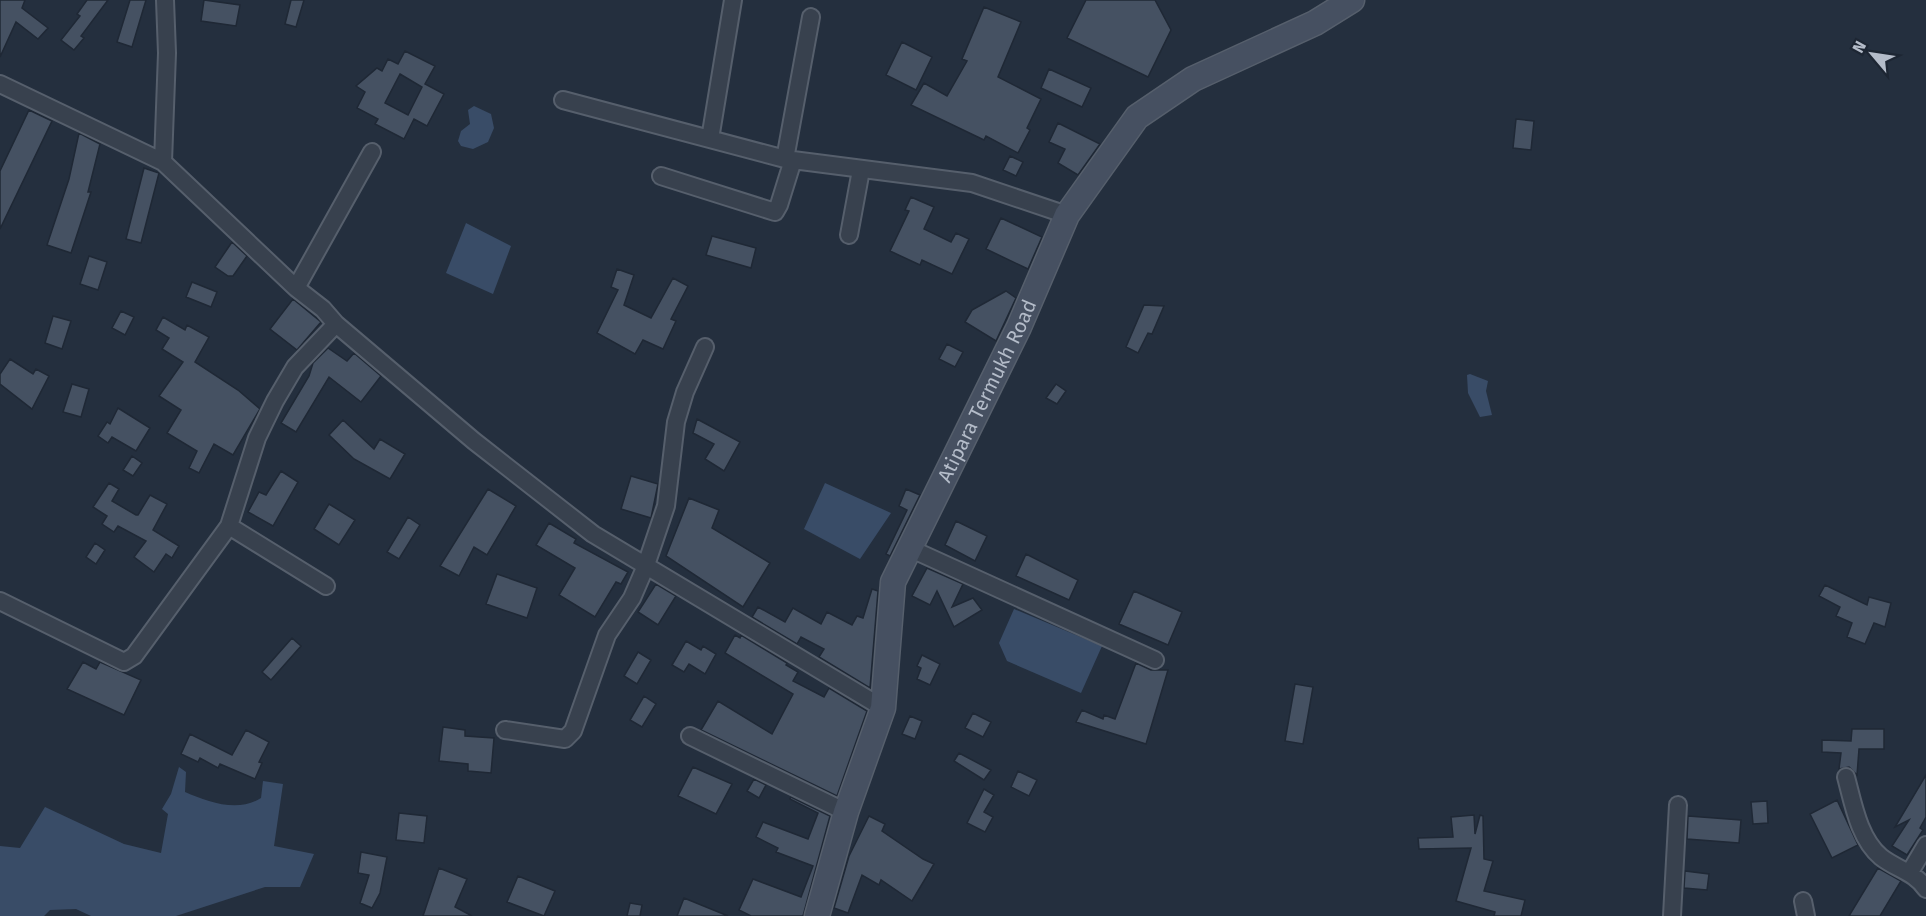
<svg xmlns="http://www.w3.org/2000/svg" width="1926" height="916" viewBox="0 0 1926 916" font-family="'Fira Sans',sans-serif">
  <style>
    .water { fill: #394c67 }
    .building { fill: #455162; stroke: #1f2835; stroke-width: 1.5; fill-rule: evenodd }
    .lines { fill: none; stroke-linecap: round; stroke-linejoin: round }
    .minor-casing { stroke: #565f6c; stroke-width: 20 }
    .secondary-casing { stroke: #565f6c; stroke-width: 27 }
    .minor { stroke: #38414e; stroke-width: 16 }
    .secondary { stroke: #465061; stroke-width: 24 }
    .labels { text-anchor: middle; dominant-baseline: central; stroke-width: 6; stroke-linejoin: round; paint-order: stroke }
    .street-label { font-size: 20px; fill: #b4bcc9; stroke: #1d2633 }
  </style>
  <rect width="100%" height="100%" fill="#242f3e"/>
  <path class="water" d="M474,106L491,114L494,128L488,142L473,149L461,146L458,141L461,131L470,124L468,110Z
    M466,223L511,246L493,294L446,273Z
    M1470,374L1488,381L1486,391L1492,415L1480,417L1468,393L1467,375Z
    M825,483L891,513L860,559L804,529Z
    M1014,609L1102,646L1081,693L1007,661L999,643Z
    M179,767L186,772L185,792C208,802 238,813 261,798L263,781L283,784L274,846L314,854L300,887H265L176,916H91L76,909L50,910L44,916H0V846L20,848L45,807L124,844L161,853L168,814L162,809L171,794Z"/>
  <path class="building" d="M0,0H25L22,8L48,28L38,39L16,22L0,57Z
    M87,0H108L81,36L84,38L74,50L61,40L80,16L77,14Z
    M130,0H146L132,47L117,42Z
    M204,0L240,5L236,26L201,21Z
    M291,0H304L296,27L285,24Z
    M1086,0H1155L1171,30L1148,77L1067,38Z
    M984,7L1021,22L998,77L1041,99L1027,128L1030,130L1018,153L986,136L984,140L911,105L924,83L947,96L967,61L962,59Z
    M902,42L932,57L916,90L886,75Z
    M405,51L435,66L425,84L444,94L427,126L414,119L404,139L375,124L378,119L357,108L365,92L356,86L377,68L382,71L388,59L398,64ZM400,74L422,87L408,115L385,103Z
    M1049,69L1091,88L1082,107L1041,88Z
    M29,110L52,121L0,229V171Z
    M1516,119L1534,121L1531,150L1513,148Z
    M1058,123L1100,144L1078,175L1058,163L1065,149L1049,142Z
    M79,133L100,144L88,192H91L71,253L47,245L69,179Z
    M1010,156L1023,162L1016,176L1003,170Z
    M144,168L159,173L141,243L126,239Z
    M911,197L934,207L924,229L951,242L956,233L969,239L952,274L922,260L920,265L890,251L909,211L905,210Z
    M1001,218L1042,237L1028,269L986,249Z
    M712,236L756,248L751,268L706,255Z
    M232,242L247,256L233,276H228L215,267Z
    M89,256L107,262L98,290L80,284Z
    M617,269L634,275L624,305L651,318L673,278L688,286L671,319L676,321L663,349L643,340L635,354L597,333L618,290L611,287Z
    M192,282L217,292L211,307L186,297Z
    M1006,291L1016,298L996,341L965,322L972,310Z
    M293,299L321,322L297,350L270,329Z
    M1144,305L1164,306L1152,334L1148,333L1138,353L1126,347Z
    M121,311L134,317L125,335L112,328Z
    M53,316L71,321L62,349L45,343Z
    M163,317L185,330L187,325L209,337L195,362L238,390L260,409L233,455L214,444L199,473L189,468L197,451L167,433L181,410L159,396L183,362L162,349L169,338L156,330Z
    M947,344L963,352L955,367L939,359Z
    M328,348L347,361L354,353L381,376L361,402L329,377L296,432L281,423L309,376L313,363Z
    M10,359L33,374L36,369L49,376L32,409L0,384V374Z
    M72,384L89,389L81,417L63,412Z
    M1056,384L1066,391L1057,404L1046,398Z
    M118,408L150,428L136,451L112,437L108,443L98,436L107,422L110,424Z
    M697,419L740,442L724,471L705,459L714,444L693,433Z
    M343,420L374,449L380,439L405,454L390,479L354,459L329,435Z
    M132,456L142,463L133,476L123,470Z
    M281,471L298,482L273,526L248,512L259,492L266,495Z
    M631,476L658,484L651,518L621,509Z
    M109,483L119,489L112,501L136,515H138L150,495L167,504L153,530L179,546L172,558L166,554L154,572L134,557L146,541L118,526L114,532L102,524L107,516L93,507Z
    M488,489L516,506L487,555L474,547L459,576L440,566Z
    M906,489L920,495L890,556L886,554L907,510L899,506Z
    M689,498L719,510L712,528L770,563L743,607L666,556Z
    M329,504L355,520L339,545L314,529Z
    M408,517L420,525L399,559L387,552Z
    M956,521L987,536L975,561L945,545Z
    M549,523L576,539L574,543L628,572L621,584L616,582L595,617L559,595L575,568L536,545Z
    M95,543L105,550L96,564L86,557Z
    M1026,554L1078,580L1069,600L1016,576Z
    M927,568L963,584L952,607L973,598L982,610L954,627L937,591L930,605L912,596Z
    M497,574L537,588L527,618L486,604Z
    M656,584L676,596L658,625L638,612Z
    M1825,585L1867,605L1869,597L1891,603L1885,627L1874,623L1865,644L1847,637L1852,623L1836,616L1840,607L1819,596Z
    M872,589L878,591L870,688L819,657L824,649L801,637L797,644L752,617L758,607L785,622L793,608L821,624L827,612L852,625L857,616L863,618Z
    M1134,591L1182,612L1168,645L1119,624Z
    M735,635L740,638L741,635L787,663L786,665L798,672L793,681L824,697L829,688L867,711L837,796L701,730L718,701L772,734L793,694L725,653Z
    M292,638L301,646L271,680L262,672Z
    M686,641L701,650L703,646L716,654L705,674L689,664L684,672L672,665Z
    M638,652L651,660L637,684L624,676Z
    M922,655L940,664L930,685L917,679L921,668L917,666Z
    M83,662L96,669L100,662L141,680L124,715L67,689Z
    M1136,663L1151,670H1168L1146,744L1076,722L1082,710L1103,719L1104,715L1115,719Z
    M1295,684L1313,687L1303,744L1285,741Z
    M644,696L656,704L642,727L630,720Z
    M973,713L991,722L983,737L965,728Z
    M910,716L922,721L915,739L902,734Z
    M443,727L465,730V736L494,738L491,773L468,771V764L439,761Z
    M1852,729H1884V749H1859L1857,775L1849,767L1839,769L1841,753L1822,752V740L1851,741Z
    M246,730L269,742L259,762L262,763L255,779L220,764L218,768L200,758L198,762L181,754L190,734L232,755Z
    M959,753L991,770L984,780L954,761Z
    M693,767L732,784L716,814L678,796Z
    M1018,771L1037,780L1029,796L1011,787Z
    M1926,775V817L1920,828L1923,830L1907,855L1892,846L1909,820L1895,827Z
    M754,779L766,785L759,798L747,791Z
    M984,789L994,795L984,812L993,817L985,832L967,823Z
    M791,797L830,816L803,916H751L739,910L753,879L801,897L813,866L776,852L778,848L756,837L763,822L808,839L818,813L790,799Z
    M1837,800L1858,845L1832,858L1810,814Z
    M1767,801L1768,823L1753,824L1751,802Z
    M399,813L427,816L424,843L396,840Z
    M1474,815L1475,834L1480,815L1483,816L1484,859L1493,861L1484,891L1525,900L1521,916H1494L1495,912L1456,901L1471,848L1419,849L1418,838L1453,837L1451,817Z
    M869,816L885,824L882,831L923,859L934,864L912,901L881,880L879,885L862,875L848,913L834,908L849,856Z
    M1688,816L1741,820L1739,843L1687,839Z
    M361,852L387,857L380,893L372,908L360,903L369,875L358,873Z
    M439,868L467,879L455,907L472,916H423Z
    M1878,868L1901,881L1880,916H1849Z
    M1685,871L1709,874L1707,890L1684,888Z
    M518,876L555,891L544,916L507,902Z
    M684,898L728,916H677Z
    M630,903L642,905L640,916H627Z"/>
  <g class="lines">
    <defs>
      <path id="minor" d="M0,84L163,162L296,288L323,309L336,324L474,441L593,534L883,708
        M563,100L785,159L972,183L1067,215
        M710,139L733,0
        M785,159L811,17
        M163,162L167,53L165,0
        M661,176L775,212L779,205L793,160
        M849,235L861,170
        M296,288L372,152
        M229,526L326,586
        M909,548L1155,660
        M0,601L124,662L134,656L229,526L257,438L275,401L295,367L336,324
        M505,730L565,739L573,731L607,635L632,598L645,568L666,506L676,422L685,392L705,347
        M690,736L846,812
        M1846,777C1853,803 1859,839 1881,857C1896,869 1915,872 1926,889
        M1910,872L1926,845
        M1803,901L1806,916
        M1672,916L1678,805"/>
      <g id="secondary">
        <path id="s1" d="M817,916L846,812L883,708L893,582L1019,327L1067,215L1137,117L1193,79L1315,23L1352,0"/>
      </g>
    </defs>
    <use href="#minor" class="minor-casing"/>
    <use href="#secondary" class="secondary-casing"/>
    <use href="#minor" class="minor"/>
    <use href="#secondary" class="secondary"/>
  </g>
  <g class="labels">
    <g class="street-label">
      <text stroke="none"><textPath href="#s1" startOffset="558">Atipara Termukh Road</textPath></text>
    </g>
  </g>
  <g transform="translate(1872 54) rotate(299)" stroke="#1d2633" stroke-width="4.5" paint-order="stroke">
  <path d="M0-4.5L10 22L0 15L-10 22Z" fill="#b4bcc9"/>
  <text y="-9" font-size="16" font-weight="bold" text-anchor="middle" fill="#b4bcc9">N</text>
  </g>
</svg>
